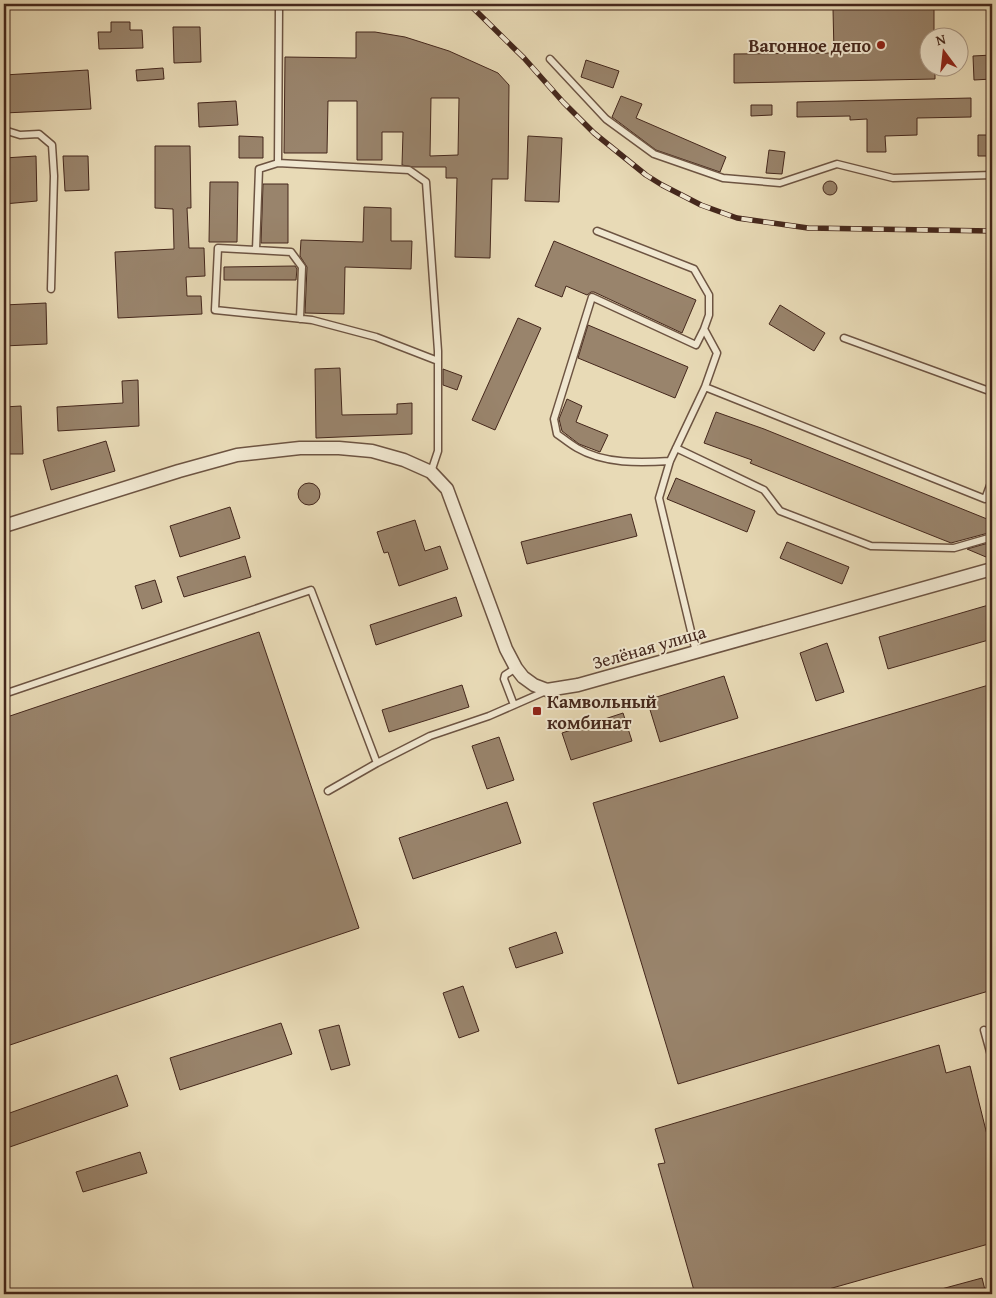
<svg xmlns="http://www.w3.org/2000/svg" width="996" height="1298" viewBox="0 0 996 1298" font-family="'Gentium Book Plus',serif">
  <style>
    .building { fill: #99846c; stroke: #44271c; fill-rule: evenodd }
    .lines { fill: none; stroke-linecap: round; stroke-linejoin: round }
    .lane-casing { stroke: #6d5442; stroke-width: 9 }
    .street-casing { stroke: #6d5442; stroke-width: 15 }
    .lane { stroke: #f0e7d0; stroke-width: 6 }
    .street { stroke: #f0e7d0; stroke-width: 12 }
    .rail-casing { stroke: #44271c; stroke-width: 5.5 }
    .rail { stroke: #f0e7d0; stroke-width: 4; stroke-dasharray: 11; stroke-linecap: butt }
    .poi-dot { fill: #8f2418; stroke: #f0e7d0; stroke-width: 2 }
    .labels { text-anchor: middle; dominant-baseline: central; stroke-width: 4; stroke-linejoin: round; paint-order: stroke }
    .poi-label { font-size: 18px; font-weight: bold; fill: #44271c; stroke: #f0e7d0; text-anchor: end }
    .street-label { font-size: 18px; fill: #44271c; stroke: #f0e7d0 }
  </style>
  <rect width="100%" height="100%" fill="#e8dab6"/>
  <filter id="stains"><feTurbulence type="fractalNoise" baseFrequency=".004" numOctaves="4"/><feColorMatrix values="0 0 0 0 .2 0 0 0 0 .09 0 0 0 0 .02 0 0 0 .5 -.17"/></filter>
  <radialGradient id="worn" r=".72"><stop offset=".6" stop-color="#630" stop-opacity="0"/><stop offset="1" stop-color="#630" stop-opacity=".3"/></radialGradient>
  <path class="building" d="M934,8V38H928V68H935V79L734,83V54L834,53L833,9Z
    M111,22H130V30H142L143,48L99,49L98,32H111Z
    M173,27H200L201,62L174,63Z
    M356,32H375L405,37L449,51L498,73L509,85L508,179H492L490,258L455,257L457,178H446V167H413L402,165L403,132H382V160H357V101H328L327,153H284L285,57L356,58ZM431,98H459L458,155L430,156Z
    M992,55V79L974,80L973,56Z
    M586,60L619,71L613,88L581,77Z
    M163,68L164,79L137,81L136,70Z
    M88,70L91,109L4,113V75Z
    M621,96L642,104L636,118L726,157L720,172L656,150L612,117Z
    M971,98V117L917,118V135L885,136L886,152H867V119L850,120V116L797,117V102Z
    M236,101L238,125L199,127L198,103Z
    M751,105H772V115L751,116Z
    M978,135H992V156H978Z
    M239,136L263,137V158H239Z
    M528,136L562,138L559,202L525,201Z
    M155,146H190L191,208H187L189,248H204L205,276L186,277L187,296H201L202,314L118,318L115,252L174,249L173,209L155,208Z
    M769,150L785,152L782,174L766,173Z
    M36,156L37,201L4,204V158Z
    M63,156H88L89,190L65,191Z
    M823 188a7 7 0 1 1 14 0a7 7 0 1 1-14 0Z
    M210,182H238L237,242H209Z
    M263,184H288V243H261Z
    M364,207L391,208V241H412L411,269L345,267L344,314L305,313L307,267L300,256L301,240L363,242Z
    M554,241L696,300L682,333L594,292H591L587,295L566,286L562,297L535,286Z
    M295,266L297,269L296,280H224V267Z
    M46,303L47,344L4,346V305Z
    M780,305L825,333L814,351L769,324Z
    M518,318L541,328L495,430L472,420Z
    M588,325L688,367L675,398L578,358Z
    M340,368L342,415L397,414V404L412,403V434L316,438L315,369Z
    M443,369L462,376L457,390L443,385Z
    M138,380L139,426L58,431L57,407L123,403L122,381Z
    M567,399L582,406L576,422L608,435L600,452L579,444L562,431L559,419Z
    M21,406L23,454H4V407Z
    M716,412L764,429L992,521V532L951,543L750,463L752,460L704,443Z
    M106,441L115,471L51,490L43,460Z
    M676,478L755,511L747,532L667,499Z
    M298 494a11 11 0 1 1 22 0a11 11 0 1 1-22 0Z
    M230,507L240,538L180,557L170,526Z
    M631,514L637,536L527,564L521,542Z
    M415,520L425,551L440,546L448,569L399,586L388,552L384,553L377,532Z
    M787,542L849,567L842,584L780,558Z
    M992,542L986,557L967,549Z
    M245,556L251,577L184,597L177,577Z
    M155,580L162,602L142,609L135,586Z
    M456,597L462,616L376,645L370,625Z
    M992,604V639L888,669L879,637Z
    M259,632L359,928L4,1047V718Z
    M827,643L844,692L816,701L800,653Z
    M724,676L738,718L660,742L647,700Z
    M992,684V990L678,1084L593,803Z
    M462,685L469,707L389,732L382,710Z
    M623,713L632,741L571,760L562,733Z
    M499,737L514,780L487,789L472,746Z
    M507,802L521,843L413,879L399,838Z
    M556,932L563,953L516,968L509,948Z
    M463,986L479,1031L459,1038L443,993Z
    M281,1023L292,1054L180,1090L170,1058Z
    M339,1025L350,1065L331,1070L319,1030Z
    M939,1045L946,1073L970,1066L992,1155V1243L811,1294H695L658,1164L665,1163L655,1129Z
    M117,1075L128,1106L4,1149V1115Z
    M140,1152L147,1173L83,1192L76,1172Z
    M982,1278L986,1294H935L934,1291Z"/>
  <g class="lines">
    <defs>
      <path id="lane" d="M279,8L278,163L409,170L426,182L438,351V451L431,472
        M550,59L606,119L654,154L723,178L780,183L837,164L893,178L992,175
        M4,130L20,135L39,134L52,145L54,176L51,289
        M278,163L259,169L256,250L218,248L215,310L312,320L376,337L438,361
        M597,231L694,269L709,295V315L704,329L717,353L705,387L670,461L659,498L696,652
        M256,250L291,252L302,267L300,319
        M844,338L992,392
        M705,387L985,499L992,480
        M676,448L764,490L780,511L871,546L954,548L992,537
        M670,461C640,463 604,464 577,448C570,444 564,439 557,434L554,419L592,297L696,345L704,329
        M4,694L311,590L377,763
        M514,705L504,679L505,675L516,668
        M328,791L377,763L430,736L489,716L546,691
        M984,1030L992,1059"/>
      <path id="street" d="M4,526L179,471L237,455L300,448H339L372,451L404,460L431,472L447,489L506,649L516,668L523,677L534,685L547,690L578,685L992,569"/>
    </defs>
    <use href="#lane" class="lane-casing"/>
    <use href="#street" class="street-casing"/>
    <use href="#lane" class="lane"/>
    <use href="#street" class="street"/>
    <defs>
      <path id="rail" d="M469,4L524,58L563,102L594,133L646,175L662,185L701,205L737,218L808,228L992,231"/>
    </defs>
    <use href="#rail" class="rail-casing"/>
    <use href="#rail" class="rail"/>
  </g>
  <g class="poi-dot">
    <circle cx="881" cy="45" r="5"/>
    <rect x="532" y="706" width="10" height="10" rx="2.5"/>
  </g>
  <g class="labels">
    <g class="poi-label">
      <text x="871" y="45">Вагонное депо</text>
      <text x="547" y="701" text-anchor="start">Камвольный<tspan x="547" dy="21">комбинат</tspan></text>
    </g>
    <g class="street-label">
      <text transform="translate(649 647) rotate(-16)">Зелёная улица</text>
    </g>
  </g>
  <rect width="996" height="1298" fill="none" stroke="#e8dab6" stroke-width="20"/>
  <rect x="5" y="5" width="986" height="1288" fill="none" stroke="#44271c" stroke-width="2.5"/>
  <rect x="10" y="10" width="976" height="1278" fill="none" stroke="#44271c"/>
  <g transform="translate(944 52) rotate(345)"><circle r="24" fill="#f0e7d0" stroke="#ab9a88"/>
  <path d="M0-4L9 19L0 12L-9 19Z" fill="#8f2418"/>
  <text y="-8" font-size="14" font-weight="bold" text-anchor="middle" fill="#44271c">N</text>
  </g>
  <rect width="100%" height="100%" filter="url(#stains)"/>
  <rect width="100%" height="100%" fill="url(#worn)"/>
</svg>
